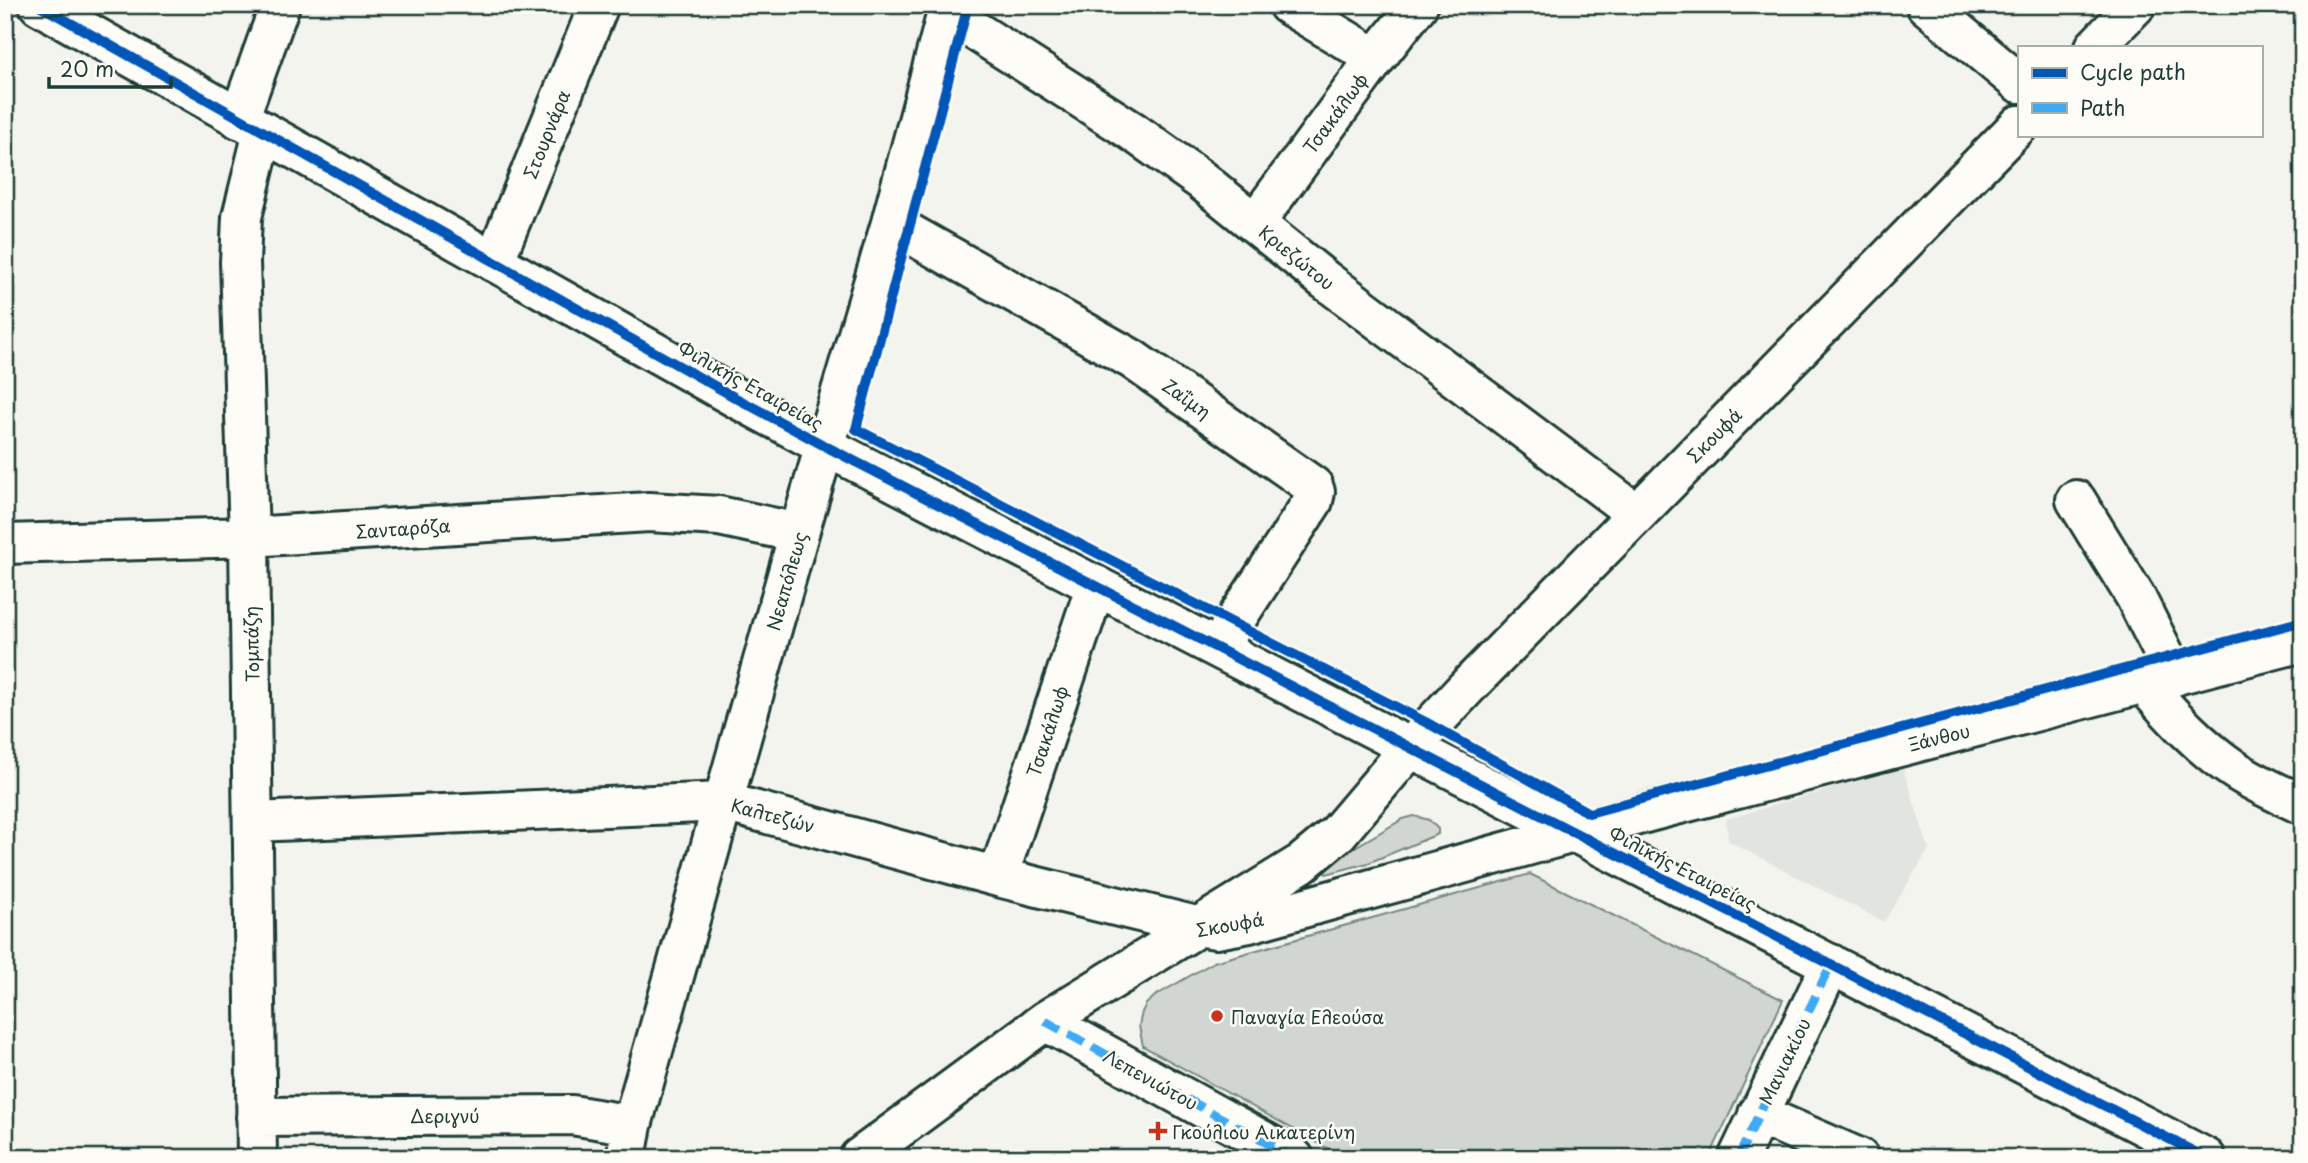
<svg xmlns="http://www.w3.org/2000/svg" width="2308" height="1163" viewBox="0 0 2308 1163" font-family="'Playpen Sans',sans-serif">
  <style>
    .built { fill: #e2e5df }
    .green { fill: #d1d6d1; stroke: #788a82; stroke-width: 2 }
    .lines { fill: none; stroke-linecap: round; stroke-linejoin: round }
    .street-casing { stroke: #1f3d34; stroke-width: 44 }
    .secondary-casing { stroke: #1f3d34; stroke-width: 44 }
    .street { stroke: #fdfcf7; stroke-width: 38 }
    .secondary { stroke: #fdfcf7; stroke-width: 38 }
    .quiet { stroke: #3fa9f5; stroke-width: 9; stroke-dasharray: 18 9; stroke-linecap: butt }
    .cycleway-casing { stroke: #fdfcf7; stroke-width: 15 }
    .cycleway { stroke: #0057b8; stroke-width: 10 }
    .poi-dot { fill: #c8321e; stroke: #fdfcf7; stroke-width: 2.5 }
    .labels { text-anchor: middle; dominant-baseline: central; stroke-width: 5; stroke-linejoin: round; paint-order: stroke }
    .street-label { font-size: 18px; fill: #1f3d34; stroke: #fdfcf7 }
    .poi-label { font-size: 18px; fill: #1f3d34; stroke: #fdfcf7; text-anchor: start }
  </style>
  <rect width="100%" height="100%" fill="#f4f4ef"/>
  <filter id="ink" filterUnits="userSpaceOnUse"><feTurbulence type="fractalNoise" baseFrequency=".0143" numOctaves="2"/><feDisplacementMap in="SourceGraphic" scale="14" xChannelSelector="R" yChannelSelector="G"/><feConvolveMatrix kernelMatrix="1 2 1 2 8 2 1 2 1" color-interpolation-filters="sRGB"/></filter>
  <g filter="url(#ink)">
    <path class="built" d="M1903,768L1929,849L1884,922L1728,841L1726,819Z"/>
    <path class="green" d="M1414,816L1429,820L1438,829V834L1368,863L1330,873L1326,874L1324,870L1328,863L1403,819Z
      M1530,874L1783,1000L1709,1158H1345L1143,1046L1139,1026L1142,1012L1146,1004L1155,996L1214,962Z"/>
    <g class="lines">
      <defs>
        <path id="street" d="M1288,5L1376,58
          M1926,5L2019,83
          M946,15L963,23L1132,131L1201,180L1325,280L1637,514
          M2095,47L2136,5
          M239,119L280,5
          M891,223L1132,359L1313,486L1315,492L1313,501L1218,647
          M1255,223L1376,58L1418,5
          M494,262L599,5
          M2076,500L2135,596L2175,676
          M5,544L249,537L649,512L719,516L799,533
          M2144,684C2172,716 2199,746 2235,770C2256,784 2280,794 2303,805
          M254,822L724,802L998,877L1196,926L1216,929L1249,923L1649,812L2303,642
          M998,877L1096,585
          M1045,1021L1294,1158
          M1758,1114L1859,1158
          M256,1117L572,1115L632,1125
          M257,1158L249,537L240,262L242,217L263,132
          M626,1158L632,1125L799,533L891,223L949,5
          M859,1158L1045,1021L1302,863L1338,833L1411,747L1469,685L2019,125
          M1738,1158L1831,964"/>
        <path id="secondary" d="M39,5L736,398L825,446L2206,1158"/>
      </defs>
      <use href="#street" class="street-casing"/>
      <use href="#secondary" class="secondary-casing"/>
      <use href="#street" class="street"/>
      <use href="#secondary" class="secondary"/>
      <path class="quiet" d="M1045,1021L1294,1158
        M1738,1158L1831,964"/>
      <defs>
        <path id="cycleway" d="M39,5L736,398L825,446L2206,1158
          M968,5L856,429L1431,725L1589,813L2303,621"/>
      </defs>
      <use href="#cycleway" class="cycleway-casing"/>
      <use href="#cycleway" class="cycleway"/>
    </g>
  </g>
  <g class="poi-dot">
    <circle cx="1217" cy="1016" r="7"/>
    <path d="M1154.5 1120.5h7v7h7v7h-7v7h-7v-7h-7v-7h7z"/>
  </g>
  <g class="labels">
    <g class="street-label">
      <text transform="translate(1335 113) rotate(-54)">Τσακάλωφ</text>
      <text transform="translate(546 134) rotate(-68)">Στουρνάρα</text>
      <text transform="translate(1297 257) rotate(39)">Κριεζώτου</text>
      <text transform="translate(751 385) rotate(29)">Φιλικής Εταιρείας</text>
      <text transform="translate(1187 398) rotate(35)">Ζαΐμη</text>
      <text transform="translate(1714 435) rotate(-45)">Σκουφά</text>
      <text transform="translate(403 528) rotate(-4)">Σανταρόζα</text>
      <text transform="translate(786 581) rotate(-74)">Νεαπόλεως</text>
      <text transform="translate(251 644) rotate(-91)">Τομπάζη</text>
      <text transform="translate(1047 731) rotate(-72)">Τσακάλωφ</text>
      <text transform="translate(1939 737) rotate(-14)">Ξάνθου</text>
      <text transform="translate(773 815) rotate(15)">Καλτεζών</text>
      <text transform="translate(1683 868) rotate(27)">Φιλικής Εταιρείας</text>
      <text transform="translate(1230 924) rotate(-10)">Σκουφά</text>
      <text transform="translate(1784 1061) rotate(-64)">Μανιακίου</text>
      <text transform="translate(1151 1079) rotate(29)">Λεπενιώτου</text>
      <text x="445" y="1115">Δεριγνύ</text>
    </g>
    <g class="poi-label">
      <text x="1231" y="1016">Παναγία Ελεούσα</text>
      <text x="1172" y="1131">Γκούλιου Αικατερίνη</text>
    </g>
  </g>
  <rect width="2308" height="1163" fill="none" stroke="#fdfcf7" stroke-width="28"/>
  <rect x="14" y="14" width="2280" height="1135" fill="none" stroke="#1f3d34" stroke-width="2.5" filter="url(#ink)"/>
  <rect x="2018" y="46" width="245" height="91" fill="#fdfcf7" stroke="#a4b0a9" stroke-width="2"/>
  <rect x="2032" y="68" width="35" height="10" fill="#0057b8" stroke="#a4b0a9" stroke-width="2"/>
  <text x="2080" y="80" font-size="21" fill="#1f3d34">Cycle path</text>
  <rect x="2032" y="103" width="35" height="10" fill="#3fa9f5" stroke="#a4b0a9" stroke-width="2"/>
  <text x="2080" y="116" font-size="21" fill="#1f3d34">Path</text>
  <path d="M49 77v10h122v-10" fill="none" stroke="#1f3d34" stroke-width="3.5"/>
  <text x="60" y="77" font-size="21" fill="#1f3d34" stroke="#fdfcf7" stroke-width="5" paint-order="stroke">20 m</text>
</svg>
